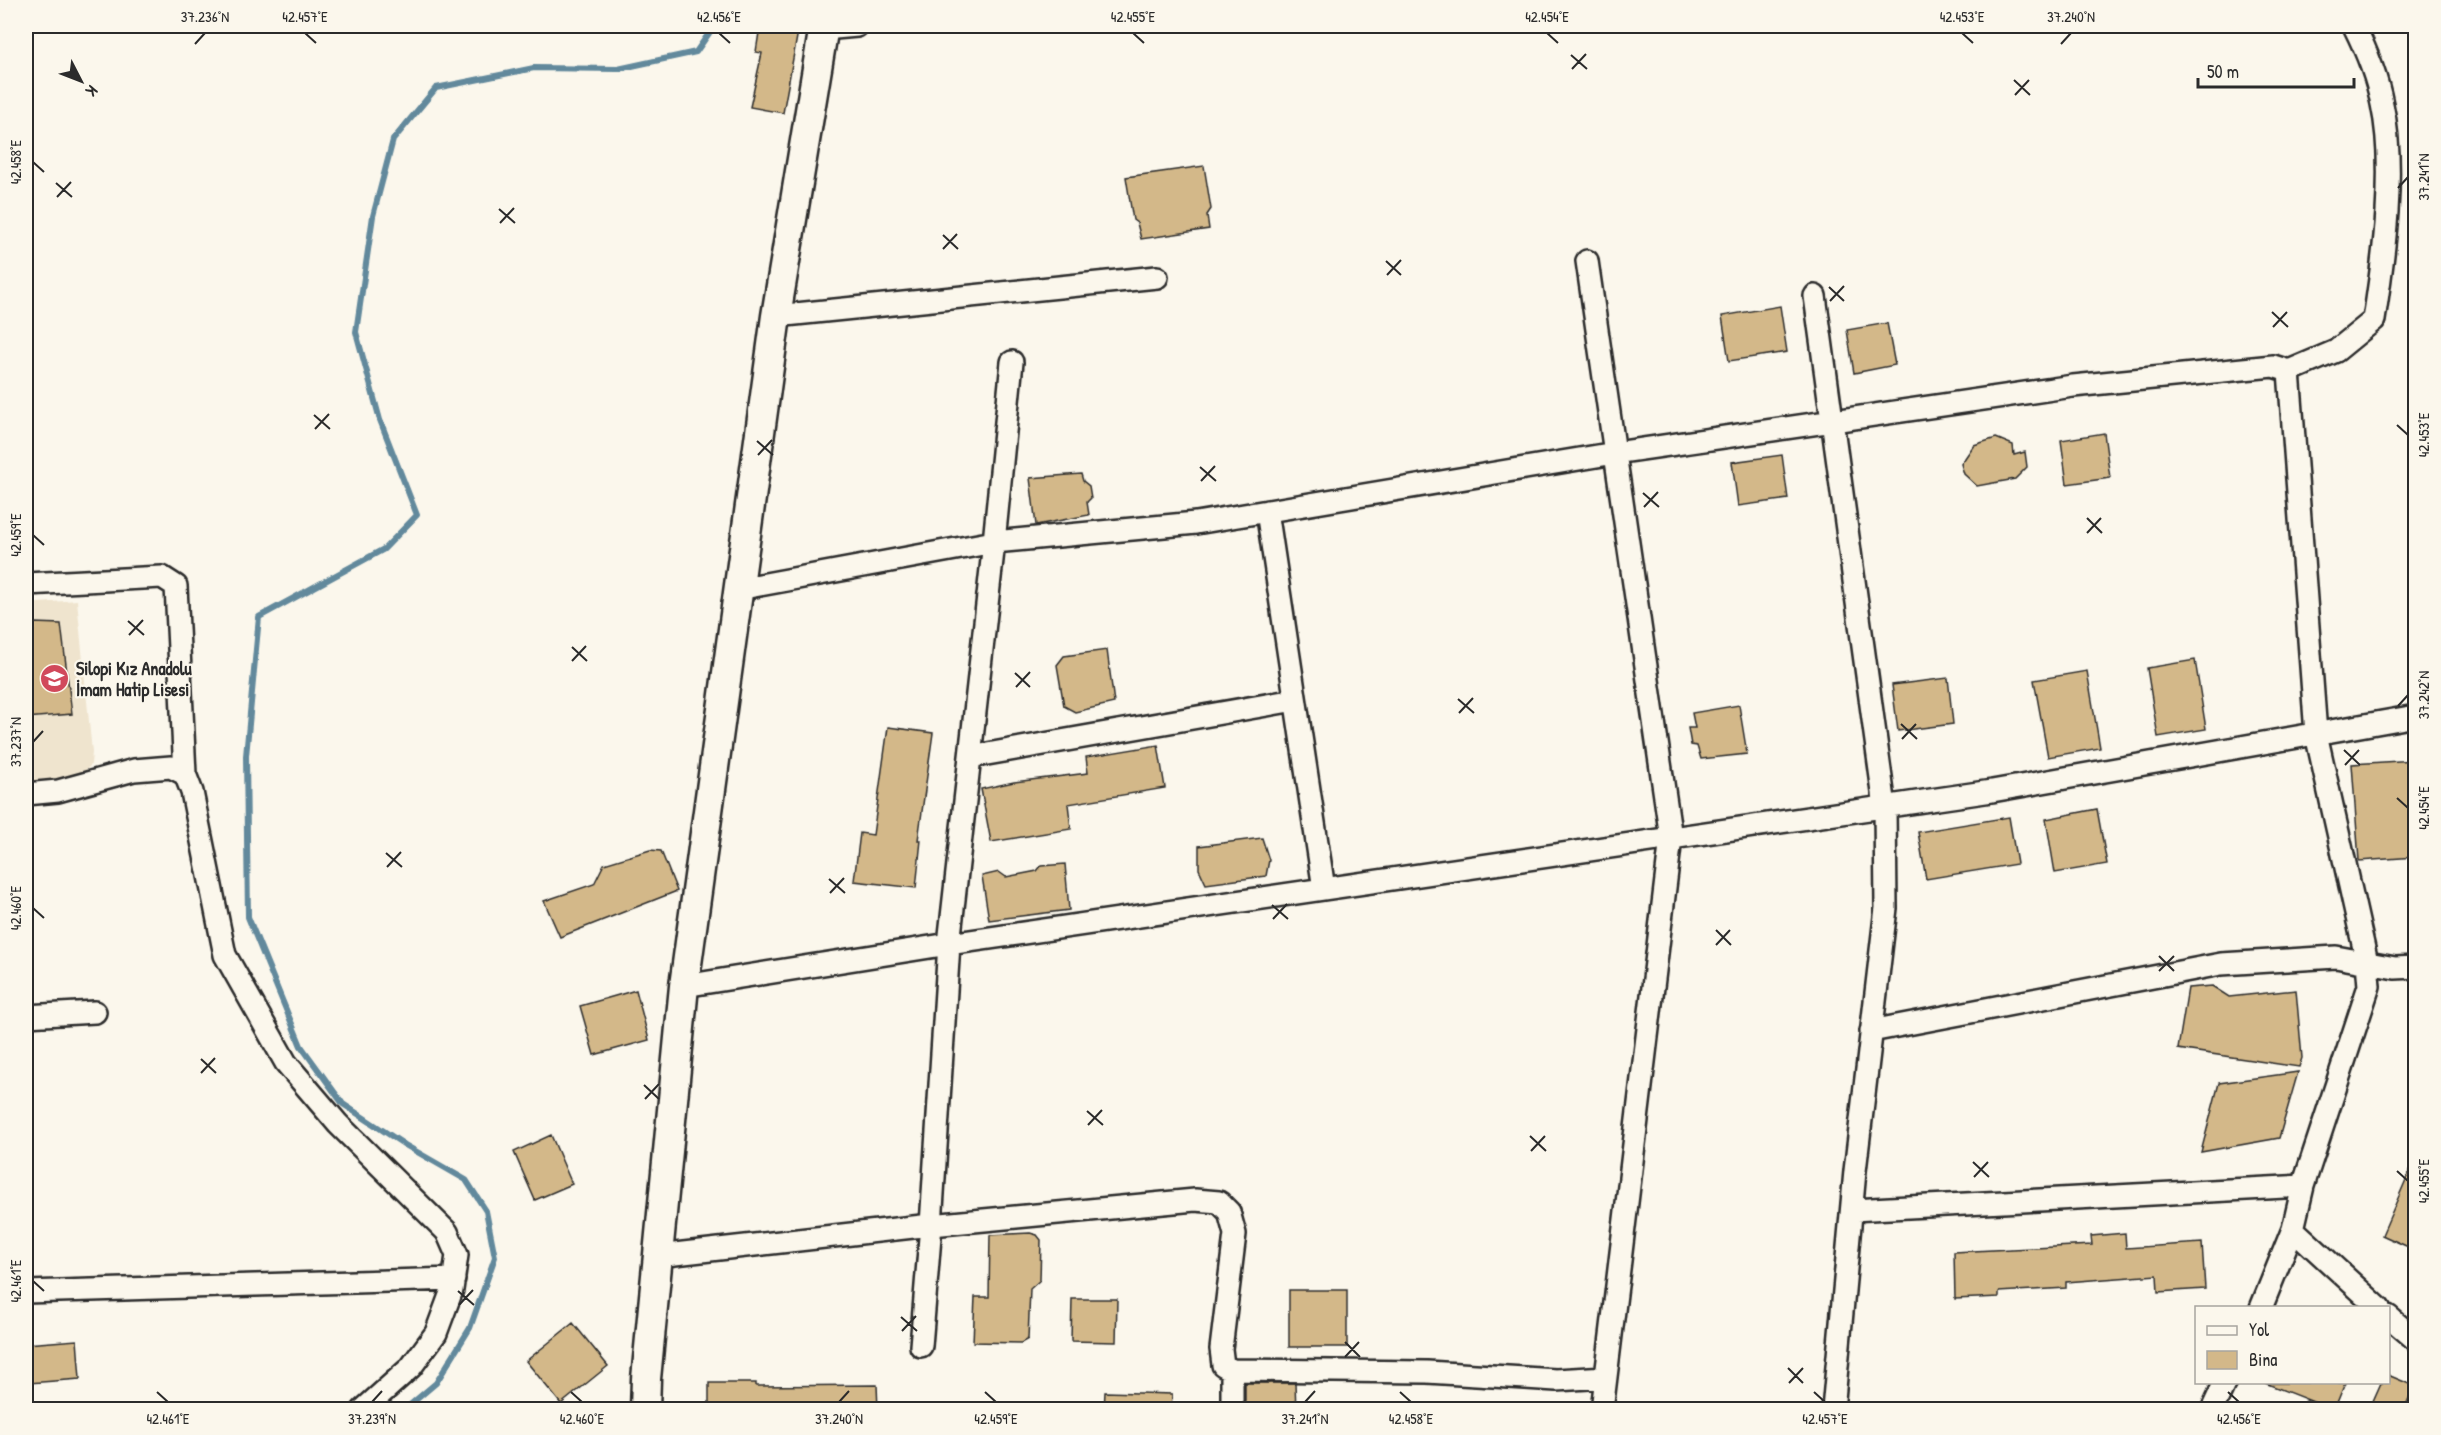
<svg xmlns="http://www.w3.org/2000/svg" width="2441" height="1435" viewBox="0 0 2441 1435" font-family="'Patrick Hand',sans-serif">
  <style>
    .built { fill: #efe4ce }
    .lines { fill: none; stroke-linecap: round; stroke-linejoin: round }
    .stream { stroke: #62899c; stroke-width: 6 }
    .building { fill: #d3b889; stroke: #2b2b2b; stroke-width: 1.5 }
    .street-casing { stroke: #2b2b2b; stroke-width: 26 }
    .secondary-casing { stroke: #2b2b2b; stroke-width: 33 }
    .street { stroke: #fbf7ec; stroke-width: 21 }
    .secondary { stroke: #fbf7ec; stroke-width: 28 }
    .ticks { fill: none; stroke: #2b2b2b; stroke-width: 2 }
    .labels { text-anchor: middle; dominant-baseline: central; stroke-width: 4.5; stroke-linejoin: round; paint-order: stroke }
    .poi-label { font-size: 18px; font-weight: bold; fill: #2b2b2b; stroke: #fbf7ec; text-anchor: start }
    .neatline { fill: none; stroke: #2b2b2b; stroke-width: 2 }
    .ticks-label { font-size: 15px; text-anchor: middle; fill: #2b2b2b }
  </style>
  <rect width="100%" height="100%" fill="#fbf7ec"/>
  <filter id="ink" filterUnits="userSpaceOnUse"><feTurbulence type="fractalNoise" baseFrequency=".0167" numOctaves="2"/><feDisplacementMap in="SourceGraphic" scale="12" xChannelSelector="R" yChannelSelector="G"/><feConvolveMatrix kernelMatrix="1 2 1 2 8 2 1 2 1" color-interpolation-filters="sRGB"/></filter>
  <g filter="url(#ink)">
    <path class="built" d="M77,600L92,752L91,765L79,777L26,781V604Z"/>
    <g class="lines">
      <path class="stream" d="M404,1410L436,1383L470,1328L495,1257L486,1211L466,1180L405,1145L343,1104L301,1046L248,917L246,756L259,617L384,549L417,515L380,420L356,332L373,216L393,140L436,88L534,68L618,69L696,52L714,26"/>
    </g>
    <path class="building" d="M760,26H799L783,113L750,107L762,53L756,52Z
      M1204,166L1211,209L1207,215L1209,229L1141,239L1137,223L1133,220L1126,177Z
      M1780,306L1787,352L1729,361L1722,316Z
      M1887,323L1895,365L1854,373L1847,330Z
      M2104,433L2110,478L2067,484L2061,440Z
      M1996,438L2013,445L2014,455L2025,452L2027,467L2015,479L1977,486L1964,474L1961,464L1974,445Z
      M1782,455L1788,499L1738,506L1732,462Z
      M1081,474L1083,481L1089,486L1091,498L1087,502L1089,515L1036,525L1030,478Z
      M34,623L61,624L72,714L26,718V637L33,636Z
      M1107,650L1114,703L1075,712L1064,706L1057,665L1064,656Z
      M2195,660L2206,729L2158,737L2147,668Z
      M2087,671L2100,748L2048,757L2034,680Z
      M1948,678L1953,724L1898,731L1892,685Z
      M1739,705L1747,754L1701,759L1697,746L1691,745L1688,728H1695L1692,713Z
      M888,727L933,733L918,840H921L916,888L854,881L860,833L873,835Z
      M1158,745L1165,788L1068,804L1071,829L991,842L981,789L1014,782L1088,773L1086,757Z
      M2415,760V857L2359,861L2352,764Z
      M2097,809L2107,864L2055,873L2046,819Z
      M2009,817L2017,864L1926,879L1918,832Z
      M1262,838L1269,860L1266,876L1206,884L1199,869V846Z
      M650,850L661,851L677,891L560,937L544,901L594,884L604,864Z
      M1065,864L1069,910L989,920L982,876L999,872L1006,877L1037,871L1041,866Z
      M2212,986L2229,997L2296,990L2302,1058L2299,1067L2178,1049L2188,988Z
      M636,990L649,1040L594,1055L580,1006Z
      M2298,1072L2279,1138L2201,1152L2219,1083Z
      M551,1135L572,1184L535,1200L514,1152Z
      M2415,1159V1250L2382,1235Z
      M1030,1233L1037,1235L1041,1240L1040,1280L1030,1289L1028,1339L1021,1343L973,1342L975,1297H989L990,1235Z
      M2125,1233L2126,1248L2202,1243L2205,1289L2158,1292L2157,1275L2066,1282V1288L1999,1292V1297L1955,1299L1954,1252L2092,1245L2091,1236Z
      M1289,1290H1347V1347H1289Z
      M1072,1299H1117L1116,1342L1071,1341Z
      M573,1323L608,1366L561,1404L526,1361Z
      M77,1340L80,1379L29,1383L26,1344Z
      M2388,1375L2414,1386L2404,1410H2369L2381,1383H2388Z
      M709,1383H756V1386L877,1385L878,1410H709Z
      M1245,1383H1295L1296,1410H1245Z
      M2265,1383H2345L2334,1410Z
      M1105,1392L1172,1394L1171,1410H1104Z"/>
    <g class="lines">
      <defs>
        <path id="street" d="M824,29L857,26
          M1587,261L1671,838L1602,1410
          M1815,296L1885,807L1886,908L1855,1171L1833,1410
          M776,316L1157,277
          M1267,511L1324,889
          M26,584L162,577L176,586L185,774
          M738,589L994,542L1196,523L1615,453L2073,386L2273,366L2289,371L2336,351L2374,320C2384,256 2396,167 2382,104C2377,77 2366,50 2354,26
          M970,757L1295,700
          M26,794L58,791L134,770L171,767L185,774L192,792L225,955L286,1063L338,1124L447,1232L457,1255L452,1290L436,1333L411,1367L363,1410
          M684,986L949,944L1992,791L2416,716
          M26,1016L95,1012
          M1871,1031L2221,964L2336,957L2395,968L2416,967
          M1852,1210L2303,1186
          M2293,1229L2379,1308
          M657,1256L931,1225L1195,1200L1219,1202L1229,1212L1235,1234L1221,1349L1223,1365L1232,1370L1427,1372L1556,1380L1606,1377
          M26,1292L454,1279
          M2261,1308L2293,1229L2303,1186L2369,986L2367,962L2316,734L2289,371
          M2388,1316L2416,1340
          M921,1346L931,1225L949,944L994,542L1012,362
          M1232,1410V1370
          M2212,1410L2225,1382"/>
        <path id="secondary" d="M645,1410L646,1379L684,986L776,316L824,26"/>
      </defs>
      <use href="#street" class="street-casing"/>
      <use href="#secondary" class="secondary-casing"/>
      <use href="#street" class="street"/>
      <use href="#secondary" class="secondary"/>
    </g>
  </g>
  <path class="ticks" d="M305,33L316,43M719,33L730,43M1133,33L1144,43M1547,33L1558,43M1962,33L1973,43M195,44L205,33M2061,44L2071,33M1571,55L1587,69M1572,69L1586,54M2014,80L2030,95M2015,95L2029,80M33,162L44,172M56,183L72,197M2398,188L2408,177M57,197L71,182M499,209L515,223M500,223L514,208M943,235L958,249M943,249L957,234M1386,261L1401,275M1387,275L1401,260M1829,287L1844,301M1830,301L1844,286M2272,312L2288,327M2273,327L2287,312M314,415L330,429M2397,425L2408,435M315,429L329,414M757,441L773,455M758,455L772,440M1200,467L1216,481M1201,481L1215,466M1643,493L1659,507M1644,507L1658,492M2087,518L2102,533M2087,533L2101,518M33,535L44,545M128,621L144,635M129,635L143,620M572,647L587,661M572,661L586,646M1015,673L1030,687M1016,687L1030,672M1458,699L1474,713M2398,706L2408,695M1459,713L1473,698M1901,724L1917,739M1902,739L1916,724M33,742L43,731M2344,750L2360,765M2345,765L2359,750M2397,798L2408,808M386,853L402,867M387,867L401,852M829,879L845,893M830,893L844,878M1272,905L1288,919M33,908L44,918M1273,919L1287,904M1716,930L1731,945M1716,945L1730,930M2159,956L2174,971M2159,971L2174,956M201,1059L216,1073M201,1073L215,1058M644,1085L659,1099M645,1099L659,1084M1087,1111L1103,1125M1088,1125L1102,1110M1530,1136L1546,1151M1531,1151L1545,1136M1973,1162L1989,1177M2397,1171L2408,1181M1974,1177L1988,1162M33,1281L44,1291M458,1291L474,1305M459,1305L473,1290M901,1317L917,1331M902,1331L916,1316M1345,1342L1360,1357M1345,1357L1359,1342M1788,1368L1803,1383M1789,1383L1803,1368M157,1392L168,1402M571,1392L582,1402M985,1392L996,1402M1400,1392L1411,1402M1814,1392L1825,1402M2228,1392L2239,1402M372,1402L382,1391M839,1402L849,1391M1305,1402L1315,1391"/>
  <defs>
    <symbol id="school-disc" viewBox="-11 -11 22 22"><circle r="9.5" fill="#d1495b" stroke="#fbf7ec"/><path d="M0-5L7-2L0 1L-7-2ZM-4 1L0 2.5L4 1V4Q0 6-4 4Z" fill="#fff"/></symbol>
  </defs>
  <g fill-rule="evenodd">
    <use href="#school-disc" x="38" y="662" width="33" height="33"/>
  </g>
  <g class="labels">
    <g class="poi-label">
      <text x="76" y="668">Silopi Kız Anadolu<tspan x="76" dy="21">İmam Hatip Lisesi</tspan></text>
    </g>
  </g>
  <rect width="2441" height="1435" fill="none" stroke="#fbf7ec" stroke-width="66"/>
  <rect x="2195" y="1306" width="195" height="78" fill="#fbf7ec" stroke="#a8a59f" stroke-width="1.5"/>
  <rect x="2207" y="1326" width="30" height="9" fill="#fbf7ec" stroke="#a8a59f" stroke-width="1.5"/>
  <text x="2249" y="1336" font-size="18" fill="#2b2b2b">Yol</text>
  <rect x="2207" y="1351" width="30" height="18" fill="#d3b889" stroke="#a8a59f" stroke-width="1.5"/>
  <text x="2249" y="1366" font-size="18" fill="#2b2b2b">Bina</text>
  <g transform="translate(81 81) rotate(132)" stroke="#fbf7ec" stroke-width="4.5" paint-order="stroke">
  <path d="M0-4.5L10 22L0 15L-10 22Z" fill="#2b2b2b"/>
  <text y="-9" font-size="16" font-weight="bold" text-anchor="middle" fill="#2b2b2b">K</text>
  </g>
  <path d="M2198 78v9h156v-9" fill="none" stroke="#2b2b2b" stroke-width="3"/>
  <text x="2207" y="78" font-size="18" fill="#2b2b2b" stroke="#fbf7ec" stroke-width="4.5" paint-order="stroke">50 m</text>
  <rect x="33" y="33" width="2375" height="1369" class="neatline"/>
  <g class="ticks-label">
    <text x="205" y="22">37.236°N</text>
    <text x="305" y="22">42.457°E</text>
    <text x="719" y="22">42.456°E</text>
    <text x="1133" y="22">42.455°E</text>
    <text x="1547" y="22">42.454°E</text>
    <text x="1962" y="22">42.453°E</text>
    <text x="2071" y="22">37.240°N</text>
    <text transform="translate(16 162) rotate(-90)" y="5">42.458°E</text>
    <text transform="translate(2424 177) rotate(-90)" y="5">37.241°N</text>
    <text transform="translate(2424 435) rotate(-90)" y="5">42.453°E</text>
    <text transform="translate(16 535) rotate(-90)" y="5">42.459°E</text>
    <text transform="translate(2424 695) rotate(-90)" y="5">37.242°N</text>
    <text transform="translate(16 742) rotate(-90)" y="5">37.237°N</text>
    <text transform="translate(2424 808) rotate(-90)" y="5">42.454°E</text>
    <text transform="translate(16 908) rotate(-90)" y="5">42.460°E</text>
    <text transform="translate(2424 1181) rotate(-90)" y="5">42.455°E</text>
    <text transform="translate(16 1281) rotate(-90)" y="5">42.461°E</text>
    <text x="168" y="1424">42.461°E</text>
    <text x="372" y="1424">37.239°N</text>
    <text x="582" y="1424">42.460°E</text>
    <text x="839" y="1424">37.240°N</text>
    <text x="996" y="1424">42.459°E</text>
    <text x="1305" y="1424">37.241°N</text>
    <text x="1411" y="1424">42.458°E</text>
    <text x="1825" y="1424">42.457°E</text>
    <text x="2239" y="1424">42.456°E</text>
  </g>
</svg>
